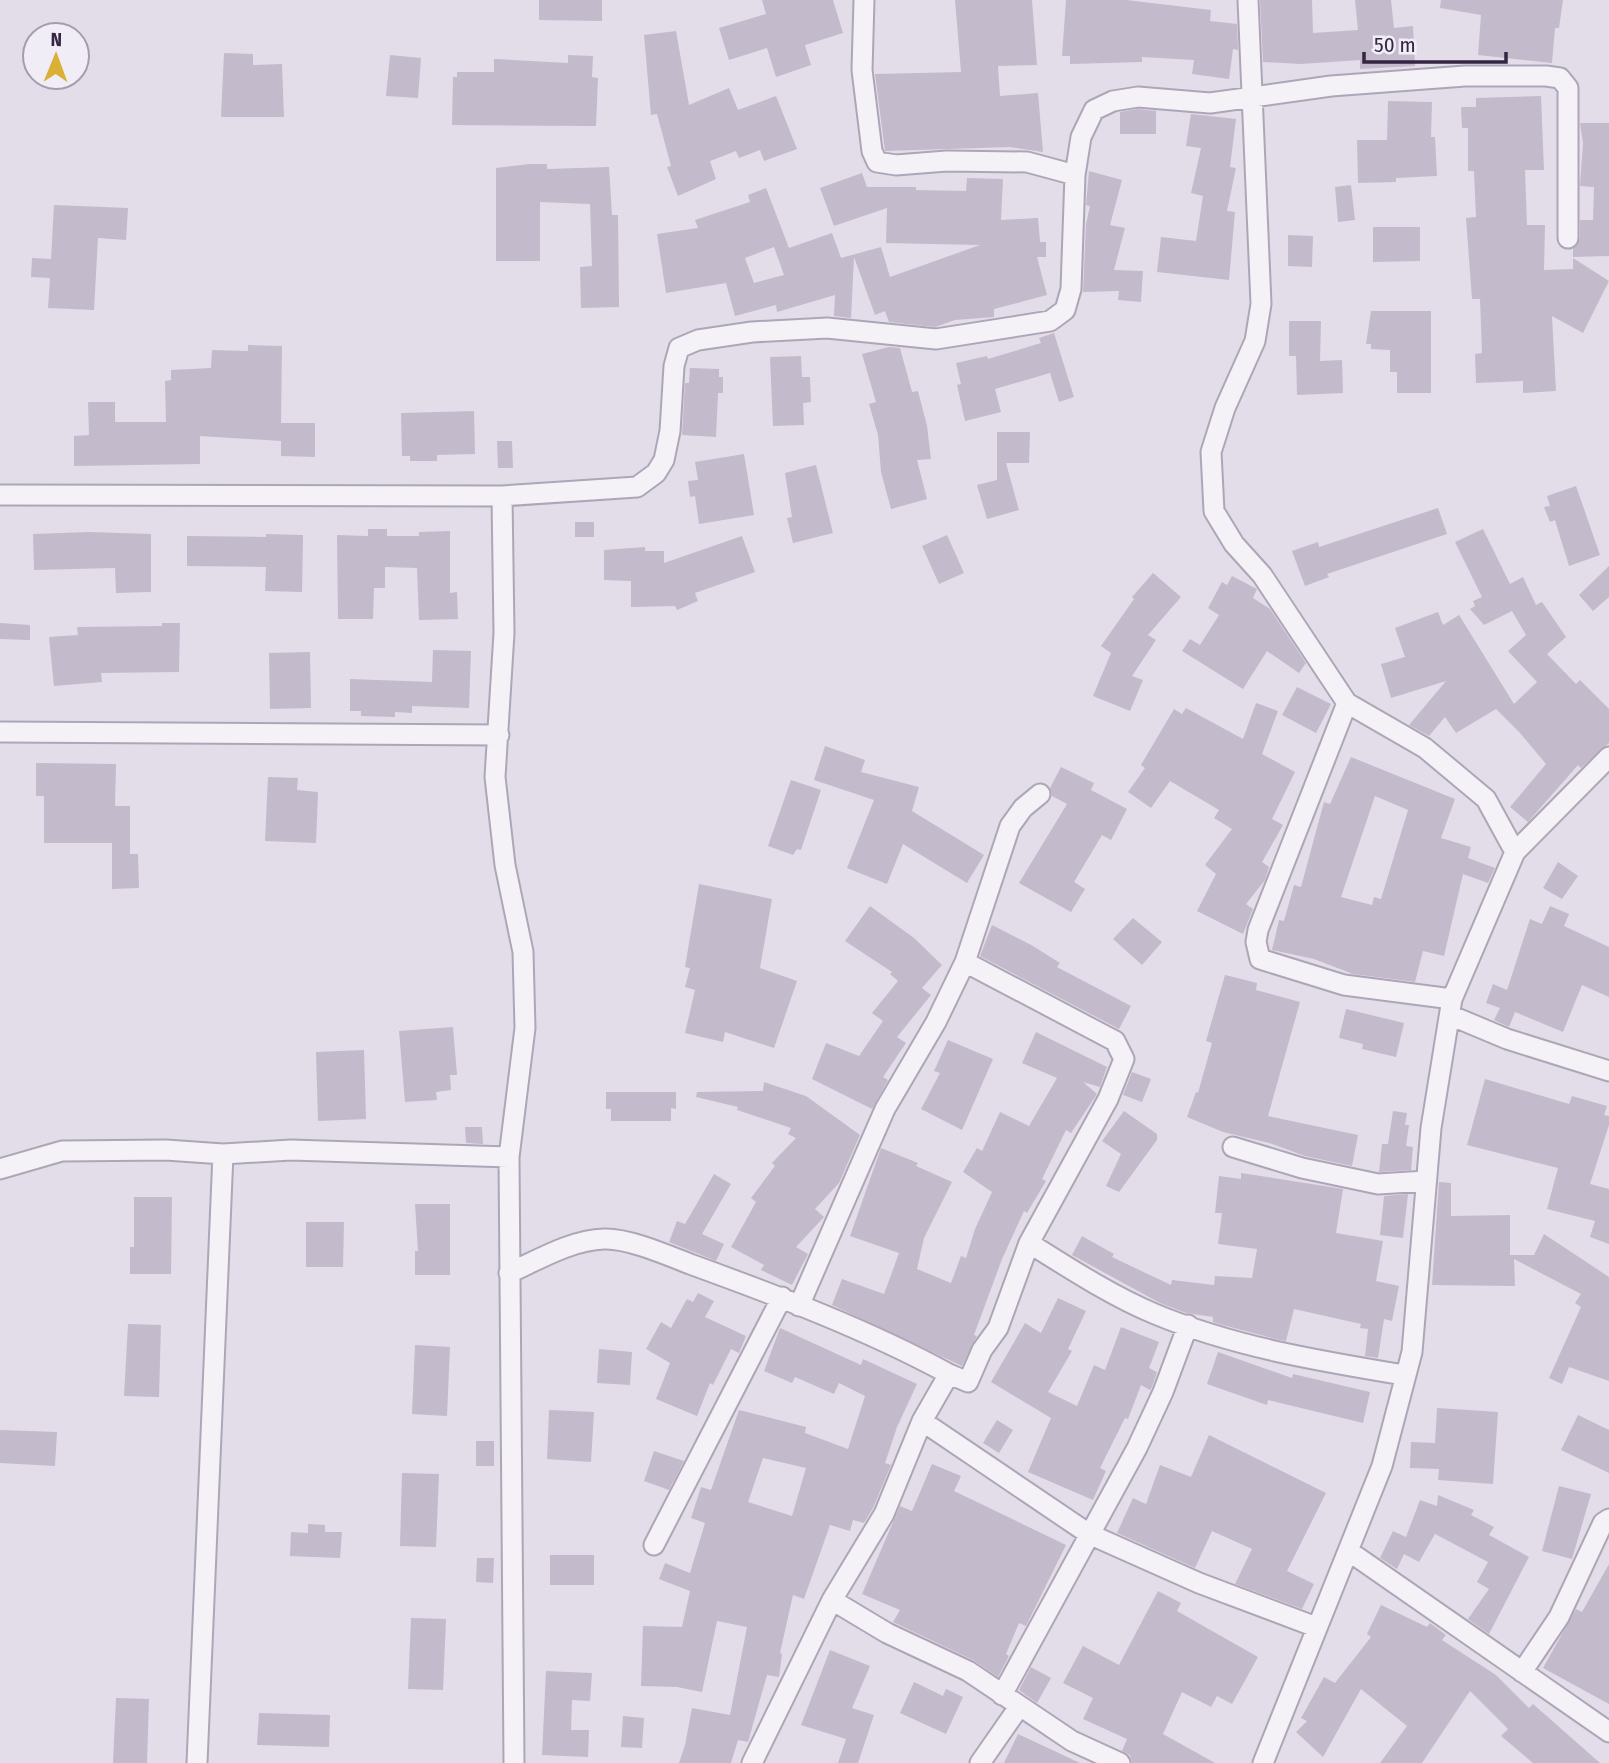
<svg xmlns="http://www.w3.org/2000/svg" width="1609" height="1763" viewBox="0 0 1609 1763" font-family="'Fira Sans Condensed',sans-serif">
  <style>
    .building { fill: #c3bacc; fill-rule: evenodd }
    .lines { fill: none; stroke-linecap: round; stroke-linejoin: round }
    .street-casing { stroke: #aea6b7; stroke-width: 23 }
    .street { stroke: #f4f1f7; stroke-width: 19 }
  </style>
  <rect width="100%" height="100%" fill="#e3dde9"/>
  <path class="building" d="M539,0H602V21L539,20Z
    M762,0H833L843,33L805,45L811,65L776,77L767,48L729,60L719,28L766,14Z
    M955,0H1032L1037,65L998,66L1000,96L1038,93L1043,152L1010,147L885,151L875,74L961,72Z
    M1066,0H1126L1211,10L1210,21L1237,24L1238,50L1233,49L1229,79L1192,74L1194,60L1142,57V62L1070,64V56H1062Z
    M1260,0H1312L1313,33L1358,30L1355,0H1391L1394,28L1413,26L1415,66L1360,69V60L1301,64L1263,62Z
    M1441,0H1563L1559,28H1555L1552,63L1478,55L1481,15L1440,8Z
    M676,31L689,105L729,88L738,110L776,96L797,149L764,161L760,150L739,158L736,151L710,161L716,179L678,196L667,167L671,166L657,114L651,115L644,35Z
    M224,53L253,54V65L282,64L284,117H221Z
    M390,55L421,58L418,98L386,96Z
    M568,55L593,56L592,77L598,78L596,126L452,125L453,77H457V72H494V59L568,63Z
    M1541,96L1544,170H1525L1527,225H1545L1544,270L1573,269V258L1609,281L1583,333L1552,316L1556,391L1523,393V381L1476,383L1475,354L1482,353L1480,299H1472L1466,218L1476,217L1474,171H1468V128H1462L1461,107H1476V98Z
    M1388,101L1432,102L1431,137H1435L1437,176L1396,178V182L1358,183L1357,140H1387Z
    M1138,109L1156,111V134H1120V112Z
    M1191,114L1236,119L1230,167L1236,168L1227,211L1235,212L1229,280L1157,272L1161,237L1196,241L1203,196L1191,193L1201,148L1186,146Z
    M1580,123H1609V256L1573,257V249L1580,239V220H1593L1594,187L1580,186L1583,143Z
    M530,164H547V169L609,167L612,215H618L619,307L581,308L580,267L592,266L590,204L540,202V261H496V168Z
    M1089,171L1122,180L1110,225L1125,228L1114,270L1143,271L1141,302L1118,300L1119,291L1083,292L1086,224L1090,206L1086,205Z
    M862,173L867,187H916V190L966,191L967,178L1003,179L1001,220L1038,218L1040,242H1046V257H1037L1047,295L994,309V317L955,320L935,327L889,322L885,311L875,315L854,257L851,318L834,316L835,295L777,312L776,305L735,316L726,283L666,293L657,234L698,228L695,220L750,202L748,195L766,188L789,248L832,233L841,258L881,247L890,277L980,245L886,243L887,208L834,226L820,188ZM774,247L784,275L754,283L745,258Z
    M1351,185L1355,220L1338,222L1335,187Z
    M54,205L128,208L126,240L98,238L94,310L48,308L50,278L31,277L32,258L51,259Z
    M1373,227H1420V261L1373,262Z
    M1288,235L1313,236L1312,267L1288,266Z
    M1371,311H1431V393H1397V372H1390V350L1371,349V344H1366Z
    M1289,321H1321L1320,361L1342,360L1343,393L1297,395L1296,356H1289Z
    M1054,333L1074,397L1059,402L1050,373L995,389L1001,412L965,421L957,385L961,384L956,363L987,356L988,359L1041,343L1039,338Z
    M248,345L282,346L281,423H315V457L281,456V441L200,436V464L74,466V436L89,435L88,402H115V422H166L165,381L171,380V370L211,368L212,350L248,351Z
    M889,347L900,348L912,392L918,391L927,426L931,459L917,460L927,499L891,509L881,472L878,435L869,404L876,402L862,354Z
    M801,356L802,377H810L811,402L803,403L804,425L773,426L770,357Z
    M690,368L719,369V377H723V393H718L716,437L682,435L685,383H689Z
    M474,411L475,454L437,455V461H410V456H402L401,413Z
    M997,432H1030L1029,463H1006L1019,510L987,519L977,485L997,480Z
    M497,441H512L513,468H498Z
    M744,454L754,515L699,524L695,496L690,497L688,481L698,480L695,462Z
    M816,465L833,533L793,543L787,518L792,517L785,473Z
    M1576,486L1600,555L1569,566L1555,520L1550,522L1544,507L1550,506L1547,496Z
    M1438,508L1447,534L1327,574L1329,577L1305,586L1292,551L1318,542L1319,547Z
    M575,522H594V537H575Z
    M368,529H387V536H419V532L450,531V593L457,592L458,619L419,620L417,568L385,567V588H374L373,619H338L337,535L368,536Z
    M1483,529L1510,584L1523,577L1536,605L1542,602L1566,637L1547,654L1576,684L1580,680L1609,709V743L1581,768L1578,765L1528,822L1510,807L1546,764L1520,733L1496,709L1456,733L1445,717L1429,736L1409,725L1446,681L1391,698L1381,664L1405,657L1395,628L1438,612L1443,625L1459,615L1514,704L1537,682L1508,651L1526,635L1512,611L1484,625L1470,609L1475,606L1473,601L1482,597L1455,542Z
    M88,532L151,534V592L116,593L115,568L34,570L33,534Z
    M266,534L303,535L302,592L265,591L266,567L187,566V536L266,537Z
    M947,535L964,573L939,584L922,546Z
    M742,536L755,572L695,593L698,601L677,610L675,606L631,607V581L604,580V550L645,547V551H664V563Z
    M1609,566V597L1593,611L1579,595Z
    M1153,573L1181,597L1148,635L1156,640L1132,676L1143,680L1130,711L1093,696L1111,653L1101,646L1134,599L1132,597Z
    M1232,576L1257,589L1253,598L1270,609L1306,663L1299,673L1267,651L1243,689L1182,651L1190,639L1200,645L1219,615L1208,608L1222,582L1227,585Z
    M0,623L30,625V640L0,639Z
    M162,623H180L179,672L101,673L102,682L54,686L49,637L78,635L77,627L162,626Z
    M433,650L471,651L469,708L412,706V713L395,712V717L361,716V711H350V679L432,682Z
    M310,652L311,708L270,709L269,653Z
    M1297,687L1331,704L1316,733L1282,715Z
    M1256,703L1278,711L1262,754L1295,772L1272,819L1283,825L1262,862L1269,867L1265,880L1246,904L1253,909L1243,934L1197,911L1216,874L1205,865L1232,829L1214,818L1219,810L1170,781L1151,808L1128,792L1145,768L1141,765L1174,709L1182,714L1186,708L1243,739Z
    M825,746L865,760L861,772L919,787L912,811L984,855L967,883L903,844L887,884L847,868L874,800L814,780Z
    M1351,757L1455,799L1441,838L1471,847L1468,858L1495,868L1488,883L1463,874L1444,956L1423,951L1415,982L1353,974L1314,959L1272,950L1279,920L1284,921L1294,885L1301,887L1324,802L1330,804ZM1375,796L1408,810L1381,899L1374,897L1372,905L1341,897Z
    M36,763L116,764L115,806H130V854H138L139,888L112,889V843H44V796H36Z
    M1061,767L1094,783L1091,790L1127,809L1111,840L1102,835L1074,882L1085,889L1071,912L1019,883L1067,804L1052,796L1050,788Z
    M268,777L298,778L297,790L318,792L316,843L265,841Z
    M791,780L821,790L801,850L797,849L793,855L768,846Z
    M1558,862L1578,876L1562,899L1543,888Z
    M699,884L772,899L760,968L797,981L774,1048L725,1032L723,1042L685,1033L695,990L685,987L690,968L685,967Z
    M870,906L914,938L942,965L922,988L931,995L897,1037L906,1043L883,1077L888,1080L872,1109L812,1079L826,1043L859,1056L883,1021L872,1013L898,981L890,974L892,972L845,941Z
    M1550,906L1569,914L1564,926L1609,947V997L1582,985L1563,1032L1515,1012L1509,1027L1494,1020L1500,1008L1486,1003L1493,984L1507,990L1530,919L1542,924Z
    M1133,918L1162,942L1142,965L1113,939Z
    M992,925L1033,946L1060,963L1057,967L1131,1006L1119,1029L980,956Z
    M1225,975L1257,983L1256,990L1300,1002L1268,1116L1358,1135L1352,1166L1305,1156L1269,1143L1223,1132L1187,1117L1196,1092L1198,1093L1212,1043L1206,1041Z
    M1346,1009L1404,1023L1396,1057L1362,1049L1363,1044L1339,1038Z
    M453,1027L457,1075H450L451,1090L436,1092L437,1100L405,1102L399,1031Z
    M1036,1032L1107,1067L1100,1087L1083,1082L1097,1094L1071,1133L1066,1130L1042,1179L1046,1181L1027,1213L1024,1211L1002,1259L974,1335L977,1336L962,1366L832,1305L842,1279L884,1294L899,1253L850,1236L881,1148L918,1163L916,1166L952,1182L924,1238L917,1269L951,1283L961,1256L966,1258L975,1229L992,1192L963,1172L977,1148L982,1151L1000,1112L1029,1126L1057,1078L1022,1063Z
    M948,1040L993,1059L962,1130L921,1109L940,1073L934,1071Z
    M364,1050L366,1119L318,1121L316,1052Z
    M1132,1072L1151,1079L1142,1102L1123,1095Z
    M1485,1079L1569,1104L1572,1096L1607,1106L1604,1115L1609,1116V1125L1590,1184L1609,1189V1244L1590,1237L1595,1221L1547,1209L1558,1168L1467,1145Z
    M764,1082L806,1096L860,1135L839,1183L815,1209L824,1217L796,1247L808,1254L792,1285L761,1270L764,1265L731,1247L756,1202L751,1198L775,1166L772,1163L796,1138L788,1134L791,1128L737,1110L738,1107L696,1097L697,1092L763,1091Z
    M606,1092H676V1109L671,1108V1121H611V1109H606Z
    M1124,1111L1157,1134V1140L1119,1192L1106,1186L1121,1154L1102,1141Z
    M1393,1111L1407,1113L1405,1125H1409L1406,1146L1413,1147L1411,1170L1379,1172L1382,1144H1388Z
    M465,1127H482L483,1144L466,1143Z
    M1241,1173L1343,1189L1336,1233L1383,1241L1376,1281L1399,1286L1392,1321L1384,1319L1378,1358L1365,1356L1368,1329L1360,1328L1361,1324L1294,1309L1286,1341L1280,1340L1219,1324L1213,1322V1317L1186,1313L1160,1303L1072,1255L1082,1236L1114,1254L1112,1257L1171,1285L1172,1280L1214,1285L1215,1276L1252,1278L1257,1249L1218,1244L1222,1213H1215L1219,1176L1241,1179Z
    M714,1174L731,1184L702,1234L724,1244L716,1261L669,1242L677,1221L685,1224Z
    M1439,1182L1451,1183V1216L1510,1215V1255H1534L1544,1234L1609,1277V1381L1569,1367L1562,1384L1549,1378L1581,1307L1575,1303L1581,1294L1514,1259L1515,1286L1432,1285Z
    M1408,1194L1403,1238L1380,1235L1384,1196Z
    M134,1197H172L171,1274H130V1247H134Z
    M415,1204H450V1275H415V1251H418Z
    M306,1222H344L343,1267H306Z
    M698,1293L714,1301L705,1317L746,1336L739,1353L731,1349L713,1385L710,1383L697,1416L656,1399L670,1363L646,1349L661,1322L671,1328L687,1299L693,1302Z
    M1058,1298L1086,1311L1068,1349L1072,1351L1048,1392L1077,1406L1094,1365L1105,1370L1121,1327L1159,1342L1149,1368L1157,1372L1152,1387L1150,1390L1141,1385L1128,1419L1125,1418L1100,1468L1106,1471L1093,1500L1028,1472L1051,1418L991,1382L1025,1323L1041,1333Z
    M128,1324L161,1325L159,1397L124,1396Z
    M780,1328L861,1365L863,1359L917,1384L897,1427L885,1463L891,1465L873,1508L864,1523L853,1520L850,1531L830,1525L804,1599L793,1595L780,1653L782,1654L779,1677L767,1675L748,1742L738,1740L731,1763H679L685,1745L692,1708L730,1715L747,1627L717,1621L702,1692L677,1687L641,1686L643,1626L682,1627L690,1591L659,1579L665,1563L690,1573L705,1523L691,1518L701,1487L711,1490L739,1410L806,1427L805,1433L848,1449L865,1396L839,1383L834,1394L795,1377L792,1383L764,1371ZM763,1458L806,1468L792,1516L748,1502Z
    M415,1345L450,1347L447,1416L412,1414Z
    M599,1349L632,1352L630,1385L597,1383Z
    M1218,1352L1292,1378L1293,1374L1370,1392L1363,1423L1268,1400L1267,1405L1207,1384Z
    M1437,1408L1498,1412L1493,1484L1438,1480L1439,1469L1410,1468L1411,1442L1435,1443Z
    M549,1410L594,1412L591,1462L547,1459Z
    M1578,1415L1609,1430V1473L1561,1450Z
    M997,1420L1013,1430L999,1453L983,1443Z
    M0,1430L57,1432L55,1466L0,1463Z
    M1209,1435L1326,1493L1287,1571L1314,1584L1302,1609L1235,1584L1252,1549L1212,1531L1195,1568L1117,1533L1133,1498L1146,1504L1160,1465L1191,1477Z
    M476,1441H494V1466H476Z
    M654,1451L684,1461L669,1490L644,1481Z
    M932,1464L961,1476L954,1491L1066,1545L1026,1626L1019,1623L1006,1654L1009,1656L998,1677L973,1660L893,1622L900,1610L862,1594L900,1506L912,1511Z
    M402,1473L439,1474L436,1547L400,1546Z
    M1559,1486L1591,1494L1572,1559L1542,1551Z
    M1438,1495L1474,1510L1471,1515L1494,1527L1489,1535L1529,1557L1489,1634L1468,1619L1489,1589L1477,1582L1488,1562L1435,1534L1419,1562L1404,1554L1397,1569L1380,1558L1393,1531L1406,1537L1420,1500L1437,1506Z
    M308,1524L325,1525V1532H342L340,1558L290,1556L291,1532L308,1533Z
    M550,1555H594V1585H550Z
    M477,1558H494L493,1583L476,1582Z
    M1609,1564V1704L1543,1668L1576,1609L1582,1612Z
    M1158,1591L1181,1603L1177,1611L1258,1657L1232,1704L1217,1696L1211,1707L1182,1692L1163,1734L1215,1763H1132L1130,1755L1122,1751L1127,1739L1083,1719L1093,1698L1063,1683L1083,1646L1119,1665Z
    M1381,1605L1427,1627L1430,1623L1446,1635L1442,1640L1496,1675L1529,1708L1533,1704L1600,1763H1533L1501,1736L1508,1729L1470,1691L1422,1763H1380L1407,1726L1361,1689L1323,1757L1296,1732L1307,1721L1301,1718L1324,1677L1335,1683L1371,1637L1367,1634Z
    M411,1618L446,1619L443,1690L408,1689Z
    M830,1650L870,1666L852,1708L874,1715L858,1763H838L846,1739L801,1725Z
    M1031,1667L1051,1678L1037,1703L1019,1690Z
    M546,1671L592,1673L590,1701L572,1700L571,1730H589L588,1757L542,1755Z
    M914,1682L943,1696L946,1689L963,1697L946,1734L900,1713Z
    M116,1698L149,1699L147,1763H113Z
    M259,1713L330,1715L329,1747L257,1745Z
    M623,1716L644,1718L642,1748L621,1747Z
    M1018,1734L1080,1763H1004Z"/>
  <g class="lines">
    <defs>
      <path id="street" d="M1248,0L1261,304L1255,341L1225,408L1211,452L1214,511L1234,544L1262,575L1347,703L1425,748L1486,799L1515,852
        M1075,175L1081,137L1094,110L1113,101L1138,97L1210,103L1331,86L1465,76H1546L1560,78L1568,88V238
        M0,495L502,496L637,487L656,473L664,460L670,431L674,366L679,348L698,340L752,332L827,328L936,339L1050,321L1065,310L1071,289L1075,175L1027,162L947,161L896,165L877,162L872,151L862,70L864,0
        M502,496L504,633L495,777L505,865L523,952L525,1028L509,1157L514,1763
        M1347,703L1258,930L1256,942L1260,959L1344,985L1452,999
        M0,732L499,735
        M1452,1016L1507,1039L1609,1071
        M1233,1147L1302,1168L1378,1184L1426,1181
        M0,1169L62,1151L166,1150L223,1154L291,1150L509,1157
        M1029,1243C1069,1268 1110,1295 1155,1314C1234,1347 1320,1361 1404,1375
        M509,1273C538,1260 571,1240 604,1239C628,1238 667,1255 690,1264C778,1296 866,1329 949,1374L922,1421L884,1514L832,1600L752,1763
        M799,1306L885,1109L936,1022L965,962L1010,826L1023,808L1040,794
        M949,1374L968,1382L982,1350L998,1328L1029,1243L1108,1099L1124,1059L1115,1041L965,962
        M922,1421L1089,1534L1199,1583L1316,1627
        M654,1545L782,1297
        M1350,1552L1609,1732
        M832,1600L887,1633L968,1671L1072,1741L1120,1763
        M1522,1672L1559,1617L1603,1523L1609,1519
        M1002,1695L1137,1448L1163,1392L1188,1325
        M197,1763L223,1154
        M980,1763L1019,1707
        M1263,1763L1382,1466L1412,1352L1431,1128L1452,999L1515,852L1609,757"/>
    </defs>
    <use href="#street" class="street-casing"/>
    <use href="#street" class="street"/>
  </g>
  <g transform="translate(56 56) rotate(1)"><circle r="33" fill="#f1edf6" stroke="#a59dae" stroke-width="2"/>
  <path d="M0-5L12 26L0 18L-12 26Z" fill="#dab036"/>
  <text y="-10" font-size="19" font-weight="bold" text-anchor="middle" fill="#342541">N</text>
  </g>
  <path d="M1364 52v10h142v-10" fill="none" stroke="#342541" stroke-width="3.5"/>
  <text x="1374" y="52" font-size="21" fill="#342541" stroke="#f1edf6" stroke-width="5" paint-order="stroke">50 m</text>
</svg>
